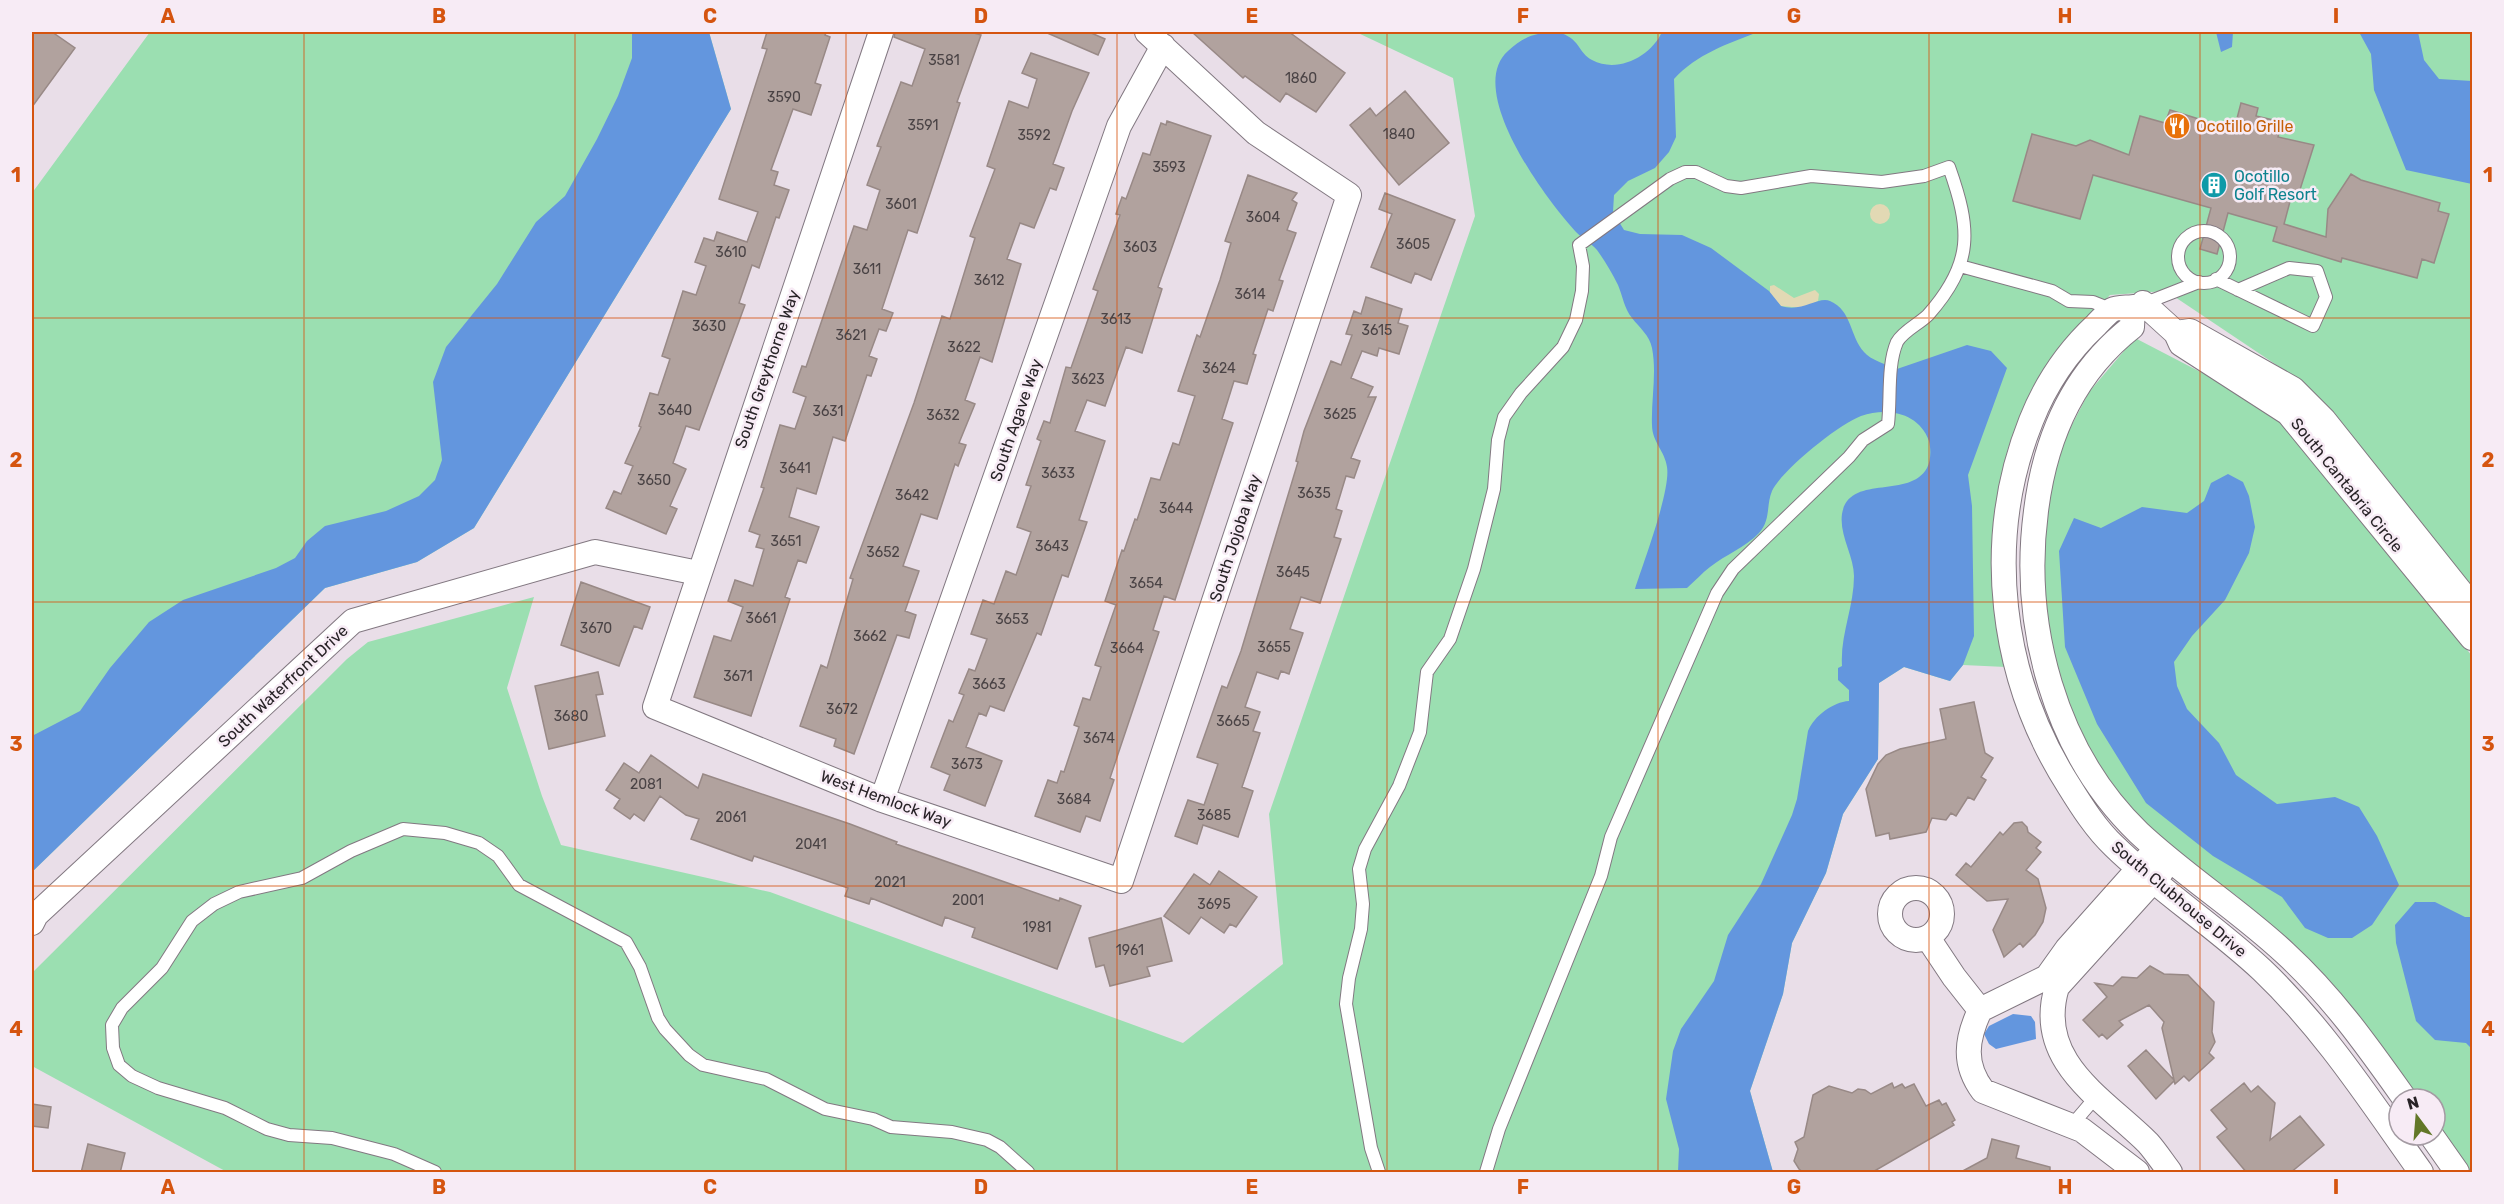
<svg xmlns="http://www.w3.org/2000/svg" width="2504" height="1204" viewBox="0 0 2504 1204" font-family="Rubik,sans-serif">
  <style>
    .green { fill: #9bdfb1 }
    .sand { fill: #e2d9b4 }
    .water { fill: #6396de }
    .building { fill: #b1a29e; stroke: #988986; stroke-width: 1.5 }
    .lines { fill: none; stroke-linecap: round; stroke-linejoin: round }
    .service-casing { stroke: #827881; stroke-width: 14 }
    .minor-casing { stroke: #827881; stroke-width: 26 }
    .service { stroke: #fff; stroke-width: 12 }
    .minor { stroke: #fff; stroke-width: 24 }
    .grid { fill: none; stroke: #d5540f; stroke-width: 1.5; stroke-opacity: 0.55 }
    .labels { text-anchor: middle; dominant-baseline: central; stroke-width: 5; stroke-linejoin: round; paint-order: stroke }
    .number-label { font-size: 14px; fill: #4a4345 }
    .food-label { font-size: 16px; fill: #c56008; stroke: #f7ebf5; text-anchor: start }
    .culture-label { font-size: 16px; fill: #0d838f; stroke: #f7ebf5; text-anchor: start }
    .street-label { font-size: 16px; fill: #282327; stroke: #f7ebf5 }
    .neatline { fill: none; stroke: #d5540f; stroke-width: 2 }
    .grid-label { font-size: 20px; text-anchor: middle; font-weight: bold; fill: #d5540f }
  </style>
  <rect width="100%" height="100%" fill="#e9dee8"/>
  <path class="green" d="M150,32H709L731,109L474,528L417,562L325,588L32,872V193Z
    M1356,32H2472V591L2293,376L2166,291L2110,295L2044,368L2008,448L1991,564L2006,667L1963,665L1950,681L1904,667L1879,683L1878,759L1843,814L1826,873L1792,943L1783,994L1750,1091L1773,1172H227L32,1066V973L347,659L368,642L534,597L507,688L542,796L561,845L770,892L1183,1043L1283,964L1269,814L1475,216L1453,78Z
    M2135,338L2264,405L2291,426L2472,656V1172H2467L2435,1128V1099H2415L2339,991L2237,896L2146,833L2083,748L2055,691L2042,601L2043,523L2062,444L2089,392Z"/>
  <path class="sand" d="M1870 214a10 10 0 1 1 20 0a10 10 0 1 1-20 0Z
    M1774,285L1794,298L1815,290L1819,294L1818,301L1803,308L1781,306L1770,294V286Z"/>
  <path class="water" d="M632,32H709L731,109L474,528L417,562L325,588L32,872V736L80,711L110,668L149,622L183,600L276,568L295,558L307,541L325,526L386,511L419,496L435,480L442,460L433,382L446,347L497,284L536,222L565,196L597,139L618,96L632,58Z
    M1557,32C1581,38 1577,52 1592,60C1618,74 1651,56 1662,32H1758C1727,44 1697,54 1674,79L1676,137L1669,152L1655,168L1628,181L1614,195L1613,212L1624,230L1640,234L1682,235L1711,248L1769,291L1781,306C1802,313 1818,296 1830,301C1852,310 1850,337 1864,352C1870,360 1888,365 1897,369L1967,345L1991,351L2007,368L1968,475L1972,506L1974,636L1963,665L1950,681L1904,667L1879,683L1878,759L1843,814L1826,873L1792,943L1783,994L1750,1091L1773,1172H1678L1679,1149L1666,1099L1673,1051L1681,1029L1714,981L1728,935L1761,884L1792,815L1797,799L1808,731C1814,716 1833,702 1849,701V690L1838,680V668L1842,666C1840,635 1854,607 1854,576C1854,556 1839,535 1842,514C1849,473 1909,500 1927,468C1931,461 1931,449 1929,441C1919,413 1888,407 1861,416C1839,424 1782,470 1772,491C1766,505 1771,520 1759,533C1746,547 1725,555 1710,567C1702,573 1695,581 1687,588L1635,589C1643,564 1671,490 1667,467C1665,451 1652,442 1652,425C1651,400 1657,373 1652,348C1650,336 1639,327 1632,318C1624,308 1623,297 1618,285C1612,273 1605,261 1597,250C1591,243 1583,239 1576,232C1547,201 1464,90 1508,51C1523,37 1536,32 1557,32Z
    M2216,32H2233L2232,47L2221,52Z
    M2359,32H2418L2424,60L2439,79L2472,81V184L2406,170L2374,90L2371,54Z
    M2228,474L2243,482L2249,496L2255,527L2249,553L2225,600L2192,636L2174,662L2177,686L2187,709L2219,743L2236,775L2277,804L2335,797L2359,807L2377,836L2399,885L2372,925L2352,938H2328L2305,928L2282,897L2213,856L2146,803L2097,724L2065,647L2059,551L2074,518L2101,528L2142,507L2187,513L2204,501L2211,483Z
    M2415,902H2435L2465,917H2472V1049L2466,1043L2435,1040L2416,1021L2396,943L2395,925Z
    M2013,1014L2031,1016L2035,1022L2036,1039L1996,1049L1989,1044L1984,1034L1989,1026Z"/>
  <path class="building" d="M32,32H52L75,48L32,107Z
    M767,32H826L825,35L830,37L815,83L821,85L811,115L793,109L771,170L778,172L774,185L789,190L779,218L776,217L759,268L752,265L739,303L745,305L699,430L686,426L673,463L686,469L670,506L677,509L666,534L606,508L614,491L621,494L633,466L625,463L641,427L639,426L650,393L658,395L670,359L662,356L683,291L696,295L706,266L695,262L704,238L714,241L717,232L747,242L758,212L719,199L767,49L762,48Z
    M895,32H970L981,35L957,102L960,103L917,233L908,230L882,309L893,313L886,331L879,329L869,356L877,359L871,376L867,375L845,441L833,437L816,494L797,488L789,517L819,527L806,563L798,560L785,597L790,599L751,716L694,697L714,636L731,641L743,607L728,601L735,580L753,586L764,549L756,547L760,535L749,531L764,488L761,487L780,425L795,429L806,397L793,392L802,366L806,367L854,226L867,230L880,190L867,185L881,147L877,146L901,82L912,86L925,49L894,37Z
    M1045,32H1089L1105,39L1098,55Z
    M1192,32H1289L1345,73L1316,112L1286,93L1280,102L1245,76L1243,78Z
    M1031,53L1089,73L1072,111L1053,164L1064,168L1056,190L1050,188L1034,228L1020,223L1007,259L1021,264L992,362L980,357L965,400L975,404L959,443L966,445L958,466L955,464L937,519L921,514L903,566L919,571L905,611L916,615L909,638L897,635L854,754L834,746L836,739L800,726L821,665L827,668L853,579L850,578L914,403L942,316L950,319L975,238L970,236L995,169L987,166L1009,101L1028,108L1037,79L1022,73Z
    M1405,91L1449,143L1399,185L1350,125L1370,108L1376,116Z
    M2241,103L2258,108L2256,116L2273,120L2275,128L2280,129L2278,137L2314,145L2298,196L2292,194L2284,224L2326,237L2328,209L2351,174L2361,180L2440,203L2438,211L2449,214L2434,263L2422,259L2417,278L2342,258L2341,262L2273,241L2277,227L2228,213L2217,254L2200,249L2211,208L2093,175L2080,219L2013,201L2032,134L2076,146L2090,140L2129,155L2140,116L2165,123L2170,110L2234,130Z
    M1167,121L1211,136L1158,287L1162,289L1142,353L1126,347L1105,406L1087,400L1075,431L1105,441L1079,520L1087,522L1068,577L1062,575L1041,635L1037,633L1004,711L990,706L986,716L979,713L966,747L1002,761L985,806L944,790L950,775L931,767L949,720L953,722L964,695L959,693L969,669L975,671L987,639L971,634L983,600L994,604L1006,571L1016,575L1031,532L1017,527L1031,486L1026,485L1041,441L1037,439L1044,421L1050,423L1066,367L1071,368L1098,291L1093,289L1120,215L1116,214L1122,197L1126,199L1143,153L1150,155L1161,123L1166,125Z
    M1248,175L1297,193L1292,200L1297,203L1287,230L1296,233L1279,280L1283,281L1273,311L1268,309L1253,354L1256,355L1247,384L1234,381L1222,419L1233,423L1175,600L1164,596L1153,630L1159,632L1110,778L1114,780L1100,821L1086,816L1080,832L1035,816L1048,780L1057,783L1061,771L1064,772L1079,727L1074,725L1083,698L1090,700L1101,667L1095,665L1116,605L1105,601L1122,550L1124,551L1135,519L1137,520L1151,478L1160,480L1173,443L1179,445L1195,396L1178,391L1197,335L1200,337L1220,280L1231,243L1225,241Z
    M1385,193L1455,220L1431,280L1415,273L1411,283L1371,267L1392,214L1379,209Z
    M1366,297L1402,309L1398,323L1408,326L1399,354L1379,348L1377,356L1362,351L1351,378L1373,387L1368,397H1376L1351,458L1360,461L1354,478L1346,476L1336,509L1342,511L1334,537L1341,539L1320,603L1301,597L1290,629L1303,633L1289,674L1281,671L1278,679L1257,672L1245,707L1260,712L1253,731L1260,733L1242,787L1253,791L1238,837L1203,825L1197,844L1175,836L1188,800L1204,805L1218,764L1197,757L1222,686L1227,688L1241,651L1298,462L1296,461L1304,431L1331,361L1341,365L1352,335L1346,334L1354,311L1361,314Z
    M581,582L650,607L642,629L634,626L619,666L561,645Z
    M598,672L603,694L596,695L605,736L549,749L535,686Z
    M1974,702L1985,753L1993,758L1981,777L1986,780L1974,800L1968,797L1956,816L1951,813L1946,820L1932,818L1926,832L1890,839L1889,833L1876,836L1866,789L1878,764L1886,755L1900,749L1946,739L1940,709Z
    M651,755L698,788L703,774L850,824L897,842L896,844L1059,901L1060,898L1081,906L1057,969L972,937L975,928L945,917L942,926L871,898L869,904L845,896L848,888L754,856L752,861L691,839L699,819L686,815L660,796L644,821L634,814L630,819L614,808L620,799L606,790L624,763L639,773Z
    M2022,822L2027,827L2028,832L2041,842L2036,848L2041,852L2026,870L2038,879L2046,908L2043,922L2035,935L2023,947L2020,943L2004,957L1993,930L2008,899L1987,901L1956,875L1966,863L1971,867L2000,832L2003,835L2014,823Z
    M1219,871L1257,897L1236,927L1230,924L1224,933L1201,917L1189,934L1164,916L1194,874L1210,885Z
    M1161,918L1172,961L1147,967L1150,976L1110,986L1104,965L1096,967L1089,938Z
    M2150,966L2164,974L2188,975L2214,1002L2212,1032L2215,1042L2209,1053L2214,1058L2189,1081L2184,1076L2175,1084L2174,1081L2156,1099L2128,1066L2146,1050L2174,1080L2162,1028L2164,1022L2149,1005L2119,1021L2123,1025L2107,1039L2102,1034L2099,1037L2083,1020L2107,997L2095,983L2113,986L2122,977L2137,978Z
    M1892,1083L1894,1088L1902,1084L1905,1088L1914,1084L1926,1106L1939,1100L1942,1105L1946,1103L1955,1120L1952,1122L1954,1125L1871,1173H1804L1799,1169L1794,1161L1798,1149L1795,1142L1804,1137L1813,1095L1829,1086L1852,1093L1858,1089L1865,1090L1871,1094Z
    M2244,1083L2251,1092L2258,1086L2275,1103L2270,1140L2300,1116L2324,1145L2290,1173H2247L2217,1137L2227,1129L2211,1110Z
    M32,1104L51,1107L48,1128L32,1126Z
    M1992,1139L2019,1146L2016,1158L2050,1167V1173H1959L1987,1158Z
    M88,1144L125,1153L120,1173H81Z"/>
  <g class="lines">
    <defs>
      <path id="service" d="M2178 257a26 26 0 1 1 52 0a26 26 0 1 1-52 0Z
        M1960,266L2052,291L2069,301L2093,302L2113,310
        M2216,279L2313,326L2326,297L2317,271L2289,268L2238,290
        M2143,304L2199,282
        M2072,1125L2095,1098
        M435,1172L394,1154L332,1138L289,1135L267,1129L225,1108L158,1088L132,1076L119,1065L113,1048L112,1025L122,1008L162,968L192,921L214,904L239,892L302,878L351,851L403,829L445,833L479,843L498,856L519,885L626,942L640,967L658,1018L665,1029L689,1055L703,1065L766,1079L825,1109L873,1119L891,1127L952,1132L987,1140L1000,1147L1028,1172
        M1379,1172L1371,1148L1346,1004L1349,978L1361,929L1363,904L1359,869L1365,849L1399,786L1420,732L1427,672L1450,639L1474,569L1494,489L1498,440L1504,417L1521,393L1563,347L1576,320L1582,291L1583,266L1579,245L1670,179L1685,172H1696L1726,186L1741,188L1811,176L1882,182L1924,176L1949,167C1971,229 1974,263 1928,315C1919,324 1903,331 1897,342C1887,365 1891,399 1888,424L1863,440L1849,457L1733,569L1717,593L1611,837L1601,876L1499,1129L1486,1172"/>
      <path id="minor" d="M881,32L655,707L882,800L1121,881L1349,195L1256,133L1147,32
        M2143,303L2176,333L2181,344L2288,413L2472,638
        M2176,333L2190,331L2293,389L2324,420L2472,606
        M882,800L1119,126L1163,46
        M2162,871L2057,987C2034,1062 2104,1099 2148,1143C2156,1152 2163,1163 2170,1172
        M1890 914a26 26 0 1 1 52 0a26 26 0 1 1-52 0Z
        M32,923L36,915L353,621L595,552L698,573
        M1928,938L1954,977L1980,1010
        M2405,1099C2368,1047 2333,997 2285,953C2239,910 2185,876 2139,833C2054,751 2021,625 2036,511C2045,438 2073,373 2132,327L2133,307C2127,308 2118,307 2112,310C2107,313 2101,320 2096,325C2066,353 2046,383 2031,421C1983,541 2000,678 2069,786C2082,807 2096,829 2114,846C2160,891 2215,926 2262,970C2325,1030 2371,1102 2421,1172
        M2431,1135L2457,1172
        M2137,1172L2082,1130L1983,1091C1963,1064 1966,1040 1980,1010L2047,977L2067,949L2149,857"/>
    </defs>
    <use href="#service" class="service-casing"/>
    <use href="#minor" class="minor-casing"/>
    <use href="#service" class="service"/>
    <use href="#minor" class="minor"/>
  </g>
  <path class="grid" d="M304,32V1172M575,32V1172M846,32V1172M1117,32V1172M1387,32V1172M1658,32V1172M1929,32V1172M2200,32V1172M32,318H2472M32,602H2472M32,886H2472"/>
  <defs>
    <symbol id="restaurant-disc" viewBox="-11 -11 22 22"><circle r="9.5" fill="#e8710a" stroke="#f7ebf5"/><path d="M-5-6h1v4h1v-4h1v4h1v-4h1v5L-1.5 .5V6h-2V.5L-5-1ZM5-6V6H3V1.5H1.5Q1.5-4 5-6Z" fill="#fff"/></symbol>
    <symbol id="building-disc" viewBox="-11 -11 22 22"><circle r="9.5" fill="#0f9aa8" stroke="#f7ebf5"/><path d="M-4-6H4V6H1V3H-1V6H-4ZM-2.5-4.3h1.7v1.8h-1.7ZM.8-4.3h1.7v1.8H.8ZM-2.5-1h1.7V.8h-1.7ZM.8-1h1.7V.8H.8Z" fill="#fff"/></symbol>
  </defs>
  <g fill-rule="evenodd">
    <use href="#restaurant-disc" x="2162" y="111" width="30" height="30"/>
    <use href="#building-disc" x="2199" y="170" width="30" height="30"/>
  </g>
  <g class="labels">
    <g class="number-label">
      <text x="944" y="60">3581</text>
      <text x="1301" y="78">1860</text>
      <text x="784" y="97">3590</text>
      <text x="923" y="125">3591</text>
      <text x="1399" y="134">1840</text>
      <text x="1034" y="135">3592</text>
      <text x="1169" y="167">3593</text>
      <text x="901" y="204">3601</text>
      <text x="1263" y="217">3604</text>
      <text x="1413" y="244">3605</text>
      <text x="1140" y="247">3603</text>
      <text x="731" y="252">3610</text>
      <text x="867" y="269">3611</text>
      <text x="989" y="280">3612</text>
      <text x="1250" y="294">3614</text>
      <text x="1116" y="319">3613</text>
      <text x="709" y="326">3630</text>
      <text x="1377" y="330">3615</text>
      <text x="851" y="335">3621</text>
      <text x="964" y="347">3622</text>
      <text x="1219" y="368">3624</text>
      <text x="1088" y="379">3623</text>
      <text x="675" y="410">3640</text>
      <text x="828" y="411">3631</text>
      <text x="1340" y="414">3625</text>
      <text x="943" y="415">3632</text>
      <text x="795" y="468">3641</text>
      <text x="1058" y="473">3633</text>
      <text x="654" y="480">3650</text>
      <text x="1314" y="493">3635</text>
      <text x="912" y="495">3642</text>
      <text x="1176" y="508">3644</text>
      <text x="786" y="541">3651</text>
      <text x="1052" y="546">3643</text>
      <text x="883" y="552">3652</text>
      <text x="1293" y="572">3645</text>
      <text x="1146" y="583">3654</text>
      <text x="761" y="618">3661</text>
      <text x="1012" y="619">3653</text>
      <text x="596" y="628">3670</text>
      <text x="870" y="636">3662</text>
      <text x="1274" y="647">3655</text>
      <text x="1127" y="648">3664</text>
      <text x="738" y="676">3671</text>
      <text x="989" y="684">3663</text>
      <text x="842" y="709">3672</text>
      <text x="571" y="716">3680</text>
      <text x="1233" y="721">3665</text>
      <text x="1099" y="738">3674</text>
      <text x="967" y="764">3673</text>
      <text x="646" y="784">2081</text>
      <text x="1074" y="799">3684</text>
      <text x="1214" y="815">3685</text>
      <text x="731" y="817">2061</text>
      <text x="811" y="844">2041</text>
      <text x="890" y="882">2021</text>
      <text x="968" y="900">2001</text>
      <text x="1214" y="904">3695</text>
      <text x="1037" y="927">1981</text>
      <text x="1130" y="950">1961</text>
    </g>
    <g class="food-label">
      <text x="2196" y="126">Ocotillo Grille</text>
    </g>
    <g class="culture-label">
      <text x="2234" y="176">Ocotillo<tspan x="2234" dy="18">Golf Resort</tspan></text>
    </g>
    <g class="street-label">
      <text transform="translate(767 369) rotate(-71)">South Greythorne Way</text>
      <text transform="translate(1016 420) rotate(-71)">South Agave Way</text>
      <text transform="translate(2347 485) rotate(51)">South Cantabria Circle</text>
      <text transform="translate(1235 538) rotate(-72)">South Jojoba Way</text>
      <text transform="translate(283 686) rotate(-43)">South Waterfront Drive</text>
      <text transform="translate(886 799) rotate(20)">West Hemlock Way</text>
      <text transform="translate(2179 899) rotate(40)">South Clubhouse Drive</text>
    </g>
  </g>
  <rect width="2504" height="1204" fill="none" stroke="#f7ebf5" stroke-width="66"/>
  <g transform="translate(2417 1117) rotate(344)"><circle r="28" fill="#f7ebf5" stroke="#a49ba3" stroke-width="1.5"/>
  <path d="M0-4.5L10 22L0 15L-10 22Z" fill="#627727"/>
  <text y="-9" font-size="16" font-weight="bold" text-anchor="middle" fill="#282327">N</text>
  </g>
  <rect x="33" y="33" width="2438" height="1138" class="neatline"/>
  <g class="grid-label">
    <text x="168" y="23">A</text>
    <text x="439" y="23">B</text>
    <text x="710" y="23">C</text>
    <text x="981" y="23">D</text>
    <text x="1252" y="23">E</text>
    <text x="1523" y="23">F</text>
    <text x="1794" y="23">G</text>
    <text x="2065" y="23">H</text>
    <text x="2336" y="23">I</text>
    <text x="16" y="182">1</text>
    <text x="2488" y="182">1</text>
    <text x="16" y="467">2</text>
    <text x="2488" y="467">2</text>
    <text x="16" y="751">3</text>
    <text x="2488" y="751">3</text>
    <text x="16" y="1036">4</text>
    <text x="2488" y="1036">4</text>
    <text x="168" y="1194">A</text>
    <text x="439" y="1194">B</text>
    <text x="710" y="1194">C</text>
    <text x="981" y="1194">D</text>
    <text x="1252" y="1194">E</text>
    <text x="1523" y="1194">F</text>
    <text x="1794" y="1194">G</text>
    <text x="2065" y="1194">H</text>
    <text x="2336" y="1194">I</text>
  </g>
</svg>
